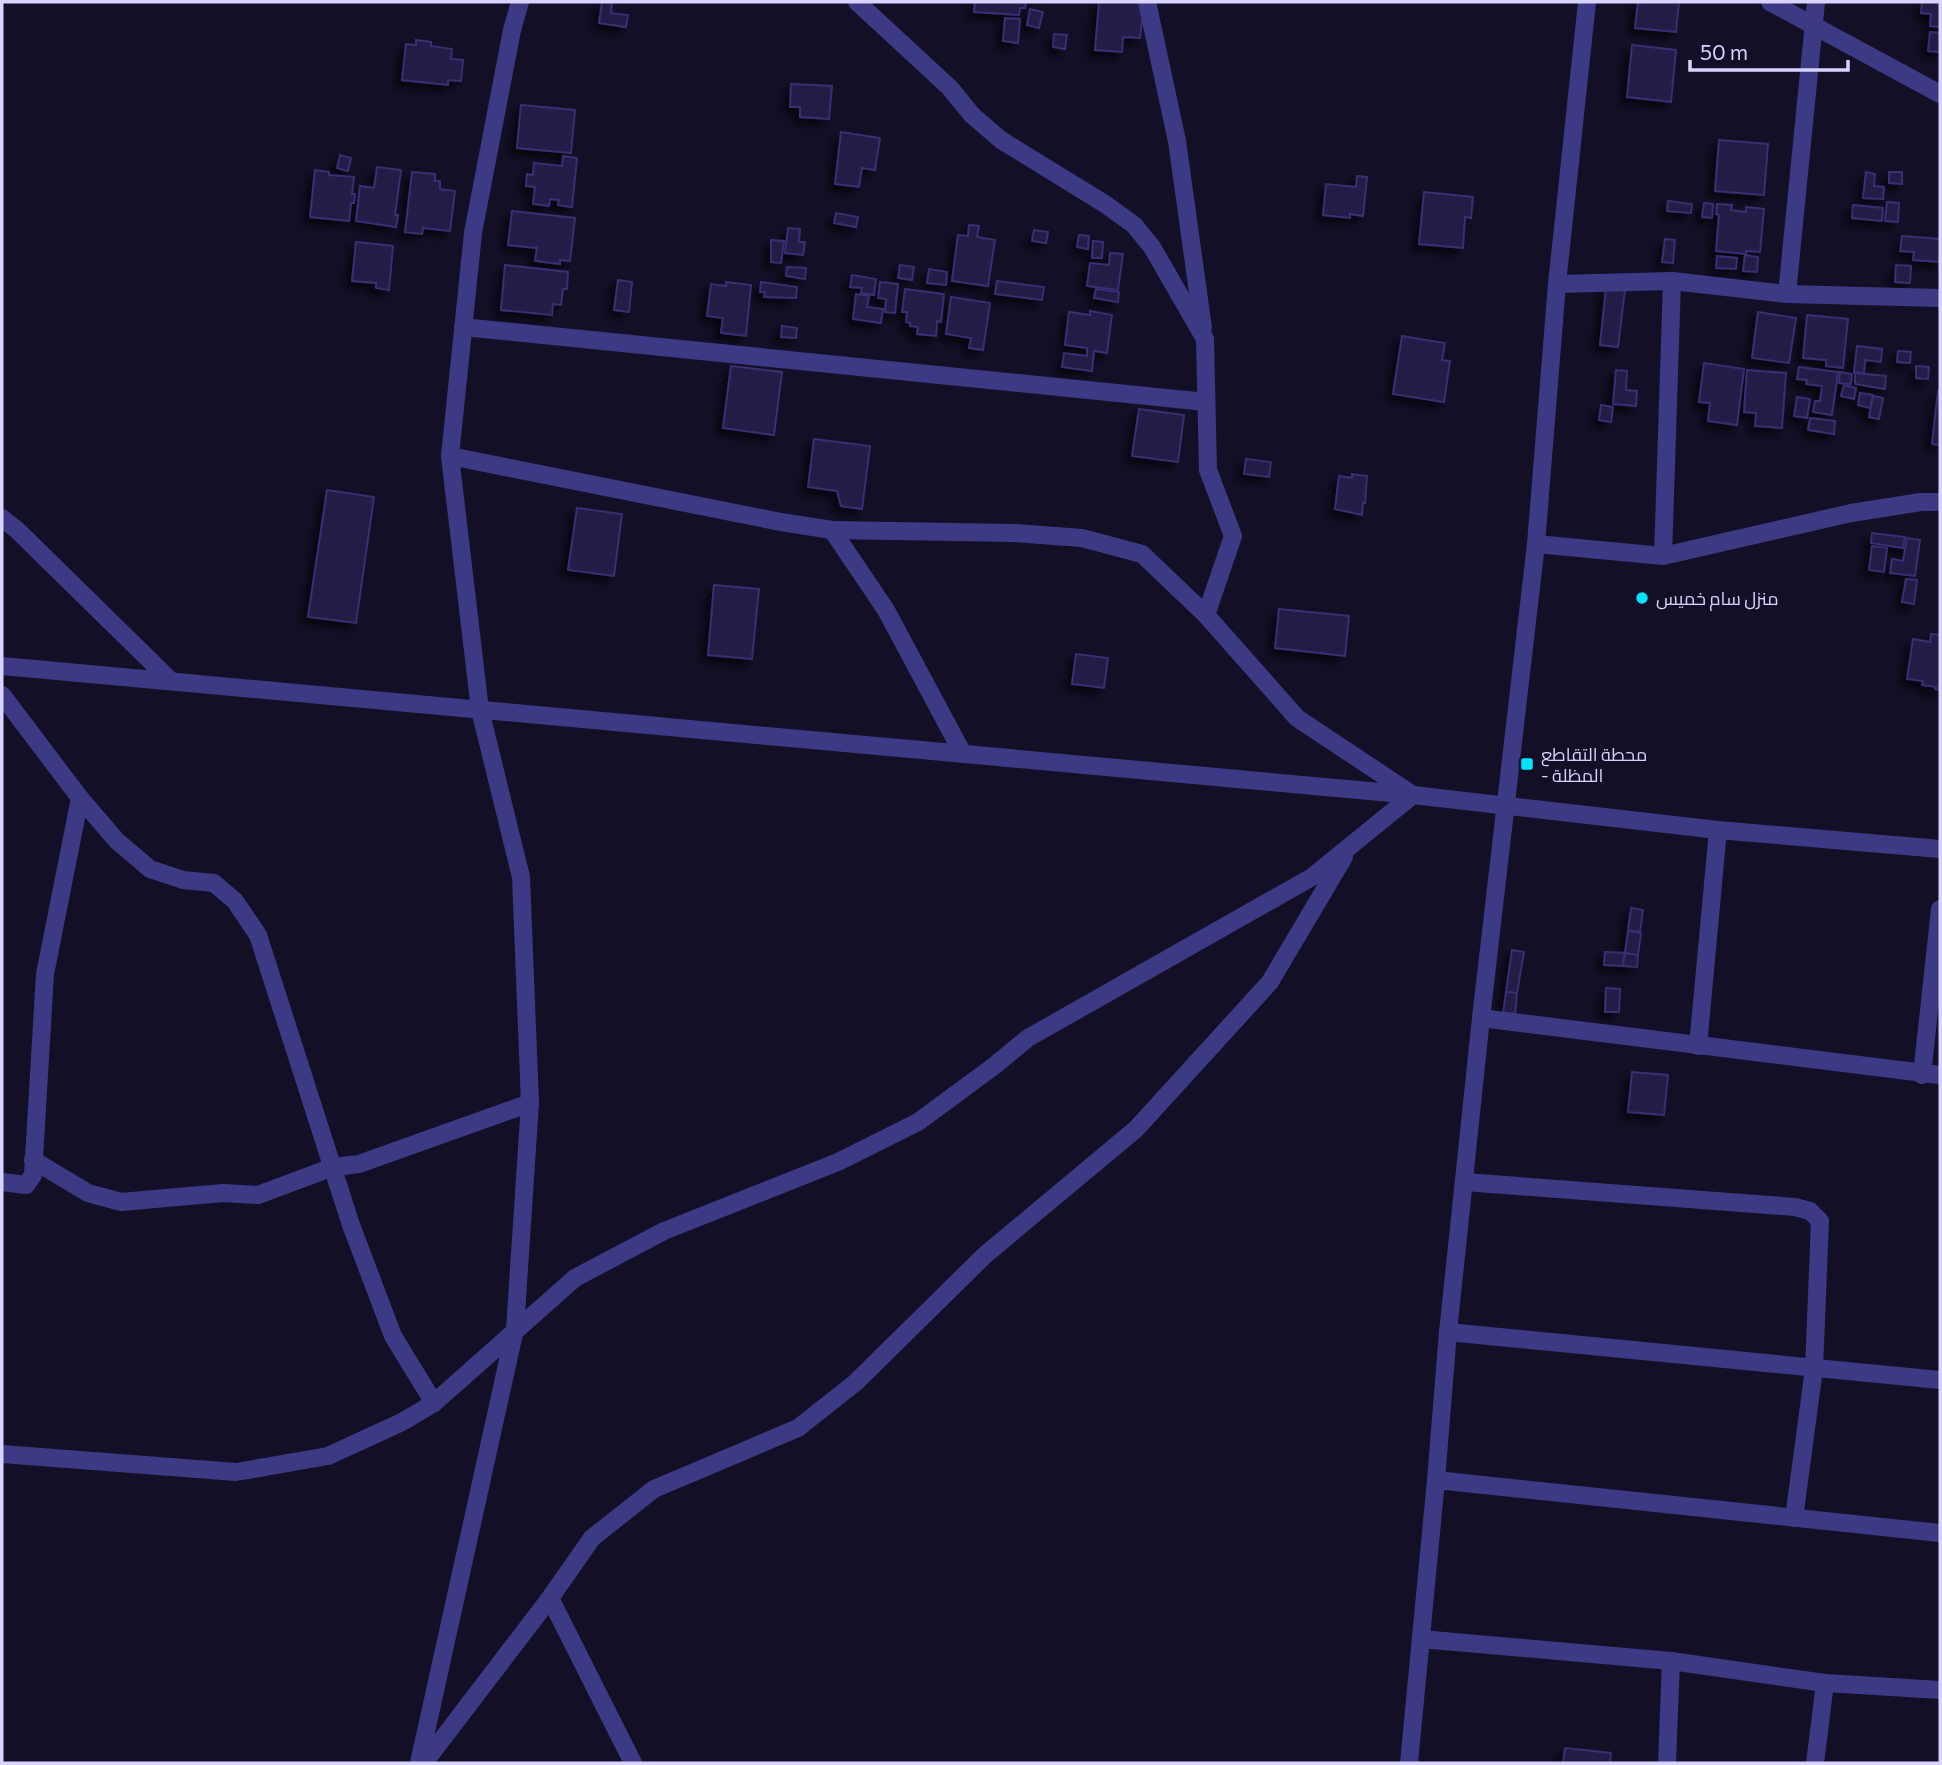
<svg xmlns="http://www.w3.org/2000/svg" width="1942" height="1765" viewBox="0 0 1942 1765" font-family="Commissioner,Cairo,sans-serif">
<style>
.building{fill:#241b47;stroke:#3b2d73;stroke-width:2;filter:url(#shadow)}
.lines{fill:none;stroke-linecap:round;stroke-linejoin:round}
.minor{stroke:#3d3a85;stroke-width:18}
.tertiary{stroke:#3d3a85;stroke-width:18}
.poi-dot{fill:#00e5ff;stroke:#130f26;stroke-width:2.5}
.labels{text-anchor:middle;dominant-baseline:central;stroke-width:5;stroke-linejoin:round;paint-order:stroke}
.poi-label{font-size:18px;fill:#d9d4ff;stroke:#130f26;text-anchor:start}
</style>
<defs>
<filter id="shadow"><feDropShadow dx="-6" dy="6" stdDeviation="3.5" flood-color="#0009"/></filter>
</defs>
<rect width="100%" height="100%" fill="#130f26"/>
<!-- building -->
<g class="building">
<polygon points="602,2 612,2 611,13 628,15 626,27 599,23"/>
<polygon points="975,2 1026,2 1025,8 1020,8 1019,15 974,12"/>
<polygon points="1099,2 1144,2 1140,38 1123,37 1122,52 1095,50"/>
<polygon points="1638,2 1679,2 1676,32 1635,28"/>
<polygon points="1922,2 1940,2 1940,27 1930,26 1931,14 1921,13"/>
<polygon points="1030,9 1043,12 1039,28 1027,25"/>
<polygon points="1005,18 1020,19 1018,43 1003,41"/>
<polygon points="1930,32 1940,33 1940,52 1928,51"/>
<polygon points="1054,34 1067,35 1065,49 1053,47"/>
<polygon points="416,40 431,42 431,46 452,49 451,59 463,60 461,81 448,80 448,85 402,80 406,44 416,45"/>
<polygon points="1632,45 1676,50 1671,102 1627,97"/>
<polygon points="791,84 832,86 829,119 800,117 800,107 790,107"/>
<polygon points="521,105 575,110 571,153 517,148"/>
<polygon points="841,132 880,138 875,170 862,168 859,187 835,184"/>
<polygon points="1719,140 1768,144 1764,195 1715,191"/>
<polygon points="340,155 351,158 348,171 337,168"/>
<polygon points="563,156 577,158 572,207 558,205 559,200 550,199 549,206 533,204 535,187 526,186 527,174 533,175 534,163 562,166"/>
<polygon points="377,167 401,170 395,215 398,215 396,227 356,221 360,186 374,188"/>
<polygon points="315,170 329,172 329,175 354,177 352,194 355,194 354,203 351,203 349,221 310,217"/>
<polygon points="412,172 435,174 435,181 440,181 440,189 455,191 450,231 423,228 422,234 405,232"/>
<polygon points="1866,172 1875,174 1874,186 1884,187 1883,199 1863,198"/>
<polygon points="1889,172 1902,172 1902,184 1889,183"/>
<polygon points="1357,176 1367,177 1363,216 1350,214 1350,218 1323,215 1326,184 1356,187"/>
<polygon points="1424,192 1473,197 1471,218 1465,217 1463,248 1419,244"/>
<polygon points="1668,201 1692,204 1691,213 1667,211"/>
<polygon points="1887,202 1899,203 1898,222 1885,221"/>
<polygon points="1704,203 1713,204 1712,218 1702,217"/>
<polygon points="1717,204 1732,205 1731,210 1746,212 1746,207 1764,209 1760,252 1746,251 1746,254 1716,251 1719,215 1716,214"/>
<polygon points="1853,205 1883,208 1882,221 1852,218"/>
<polygon points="512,211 575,218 570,261 560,260 560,264 535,261 537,248 508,245"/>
<polygon points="836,213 858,217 856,227 834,223"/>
<polygon points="969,225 979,226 977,237 995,240 988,286 952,281 958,235 968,236"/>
<polygon points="788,228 800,229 799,242 805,242 803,255 785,253"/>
<polygon points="1034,230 1048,232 1046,243 1032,241"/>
<polygon points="1079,235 1089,236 1088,249 1077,247"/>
<polygon points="1902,236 1940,239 1940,262 1913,260 1914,252 1900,251"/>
<polygon points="1665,239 1675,240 1673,263 1662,262"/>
<polygon points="771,240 784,241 781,263 771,262"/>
<polygon points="1093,241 1103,242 1102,258 1092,258"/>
<polygon points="356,242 393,246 389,290 376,288 376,283 352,281"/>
<polygon points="1110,253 1123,254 1118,290 1087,286 1090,263 1109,265"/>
<polygon points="1745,255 1758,257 1757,272 1743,271"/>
<polygon points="1717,256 1737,258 1736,269 1716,268"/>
<polygon points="505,265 568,272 567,289 563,289 561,305 553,304 552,315 501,310"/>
<polygon points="900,265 914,267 912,280 898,278"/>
<polygon points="1896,265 1911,266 1910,283 1895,282"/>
<polygon points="787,267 806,268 805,279 786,276"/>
<polygon points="929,269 947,272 946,285 927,283"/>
<polygon points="852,275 876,279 874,295 861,293 862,288 850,287"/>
<polygon points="618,280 632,282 629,312 614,310"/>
<polygon points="997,281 1044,287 1042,300 995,294"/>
<polygon points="726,282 751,285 746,336 721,333 723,318 707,316 711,284 726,286"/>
<polygon points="761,282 797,287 796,298 764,297 765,292 760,292"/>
<polygon points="880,282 898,284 895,313 885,312 886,299 878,298"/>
<polygon points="1606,288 1625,290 1618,347 1600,345"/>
<polygon points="905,289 944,294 941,322 937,321 936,336 917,334 918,327 910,326 910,323 906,322 907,312 902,312"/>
<polygon points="1096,289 1119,292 1118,302 1094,298"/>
<polygon points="856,294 869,296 867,307 883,309 881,323 853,319"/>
<polygon points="951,297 990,303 983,350 969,348 971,338 946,334"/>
<polygon points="1090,311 1112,315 1107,353 1094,351 1092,371 1062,367 1064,353 1087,356 1087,348 1065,345 1069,312 1090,315"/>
<polygon points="1758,312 1796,318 1789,363 1752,358"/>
<polygon points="1807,315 1848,319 1843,368 1826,366 1826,360 1803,358"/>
<polygon points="782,326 797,328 796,338 781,337"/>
<polygon points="1402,336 1445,343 1442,360 1450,361 1444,402 1393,394"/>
<polygon points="1857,346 1882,349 1881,362 1865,360 1864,373 1854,372"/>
<polygon points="1898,351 1911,352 1910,363 1897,362"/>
<polygon points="1704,363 1744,369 1737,425 1708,421 1710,403 1699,402"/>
<polygon points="731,366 782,372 774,435 723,428"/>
<polygon points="1916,366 1929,367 1928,379 1916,378"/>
<polygon points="1799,367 1838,372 1832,415 1813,412 1815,401 1820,401 1822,386 1806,384 1807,380 1797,379"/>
<polygon points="1616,370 1627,371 1626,390 1637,391 1636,406 1613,404"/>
<polygon points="1747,370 1786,373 1782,428 1755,426 1756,413 1744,412"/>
<polygon points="1840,372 1852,374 1851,384 1839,383"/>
<polygon points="1855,373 1886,376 1885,389 1855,384"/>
<polygon points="1844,385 1856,388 1854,399 1841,396"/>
<polygon points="1938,391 1940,392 1940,445 1932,444"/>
<polygon points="1860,393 1873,395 1870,408 1858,405"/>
<polygon points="1873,396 1883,398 1879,419 1869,417"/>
<polygon points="1797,397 1810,399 1807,418 1794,416"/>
<polygon points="1601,405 1613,407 1611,422 1599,420"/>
<polygon points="1139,409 1184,415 1178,462 1132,456"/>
<polygon points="1810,418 1835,421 1834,434 1808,430"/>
<polygon points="814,439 870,446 862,509 841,506 837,491 808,487"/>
<polygon points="1246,459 1271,462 1269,477 1244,474"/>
<polygon points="1352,474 1367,476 1365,503 1363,503 1362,515 1335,509 1339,476 1352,478"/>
<polygon points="327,490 374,497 356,623 308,617"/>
<polygon points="577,508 622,514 614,576 568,570"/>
<polygon points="1872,533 1905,537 1903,548 1871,543"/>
<polygon points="1907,538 1920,540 1915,576 1890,573 1892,559 1903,561"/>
<polygon points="1872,546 1887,548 1884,572 1869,570"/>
<polygon points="1906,579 1917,580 1914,604 1902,602"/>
<polygon points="714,585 759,589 752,659 708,655"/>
<polygon points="1279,609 1349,616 1345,656 1275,648"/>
<polygon points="1931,634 1940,635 1940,690 1935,689 1936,687 1922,685 1923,681 1907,679 1913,639 1930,642"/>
<polygon points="1076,654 1108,658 1104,688 1072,684"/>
<polygon points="1631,908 1643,910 1640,932 1628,930"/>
<polygon points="1628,931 1641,933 1638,955 1625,953"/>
<polygon points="1512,950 1524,952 1517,993 1506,992"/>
<polygon points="1605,952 1625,953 1623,966 1604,965"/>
<polygon points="1625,953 1638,955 1637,967 1623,966"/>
<polygon points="1606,988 1620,989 1619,1012 1605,1012"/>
<polygon points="1506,992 1517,993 1515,1015 1503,1014"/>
<polygon points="1632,1072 1668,1075 1664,1115 1628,1112"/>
<polygon points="1565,1748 1611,1753 1610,1763 1563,1763"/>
</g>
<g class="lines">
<!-- minor -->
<g class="minor">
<polyline points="1147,2 1177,141 1203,328"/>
<polyline points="1770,2 1940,94"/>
<polyline points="1557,284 1672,281 1787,294 1940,298"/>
<polyline points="1787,294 1816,2"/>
<polyline points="463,327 1206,402"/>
<polyline points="450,456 781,522 832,530 886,610 963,754"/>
<polyline points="2,518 17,530 171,681"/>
<polyline points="832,530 1014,533 1082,538 1142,554 1206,615"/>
<polyline points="1536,544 1663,556 1851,513 1921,502 1940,502"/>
<polyline points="1663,556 1672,281"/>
<polyline points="2,695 80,798 117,841 150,869 183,880 214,883 235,901 258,935 351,1225 393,1336 434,1403"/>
<polyline points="1481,1018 1940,1075"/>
<polyline points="1698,1046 1718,830"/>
<polyline points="1922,1075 1940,909"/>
<polyline points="33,1160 88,1193 121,1202 223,1193 258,1195 333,1167 359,1164 530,1103"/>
<polyline points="2,1182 26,1185 33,1175 45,974 80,798"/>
<polyline points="1465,1182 1795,1207 1810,1211 1820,1221 1814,1369 1794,1518"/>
<polyline points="1448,1332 1940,1380"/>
<polyline points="2,1454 236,1472 328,1456 402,1422 434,1403 575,1278 664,1231 838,1162 918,1122 994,1066 1028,1038 1312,877 1413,795 1297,718 1206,615 1233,536 1208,470 1205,339 1152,247 1134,225 1105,204 1001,140 972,115 950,88 857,2"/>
<polyline points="1436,1480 1940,1533"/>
<polyline points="550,1598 633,1763"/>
<polyline points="1421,1639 1671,1661 1825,1683 1940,1690"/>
<polyline points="419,1763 515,1329 530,1103 521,877 480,710 450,456 473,233 512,30 520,2"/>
<polyline points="424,1763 550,1598 592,1538 654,1489 798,1428 855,1383 985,1255 1136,1129 1270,982 1344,857"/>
<polyline points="1667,1763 1671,1661"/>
<polyline points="1815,1763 1825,1683"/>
</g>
<!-- tertiary -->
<g class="tertiary">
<polyline points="2,666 1413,795 1718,830 1940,849"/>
<polyline points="1409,1763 1436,1480 1448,1332 1481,1018 1536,544 1557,284 1587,2"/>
</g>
</g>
<!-- markers -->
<g class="poi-dot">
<circle cx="1642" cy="598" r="7"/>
<rect x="1520" y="757" width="14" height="14" rx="3.5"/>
</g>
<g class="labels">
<!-- poi labels -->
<g class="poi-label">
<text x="1656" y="598">منزل سام خميس</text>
<text x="1541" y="754">محطة التقاطع<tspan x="1541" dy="21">- المظلة</tspan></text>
</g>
</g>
<!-- border -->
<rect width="1942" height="1765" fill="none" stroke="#d9d4ff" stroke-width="7"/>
<!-- scale -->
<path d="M1690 60v10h158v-10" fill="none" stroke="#d9d4ff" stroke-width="3.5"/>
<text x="1700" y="60" font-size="21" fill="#d9d4ff" stroke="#130f26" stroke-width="5" paint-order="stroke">50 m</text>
</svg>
